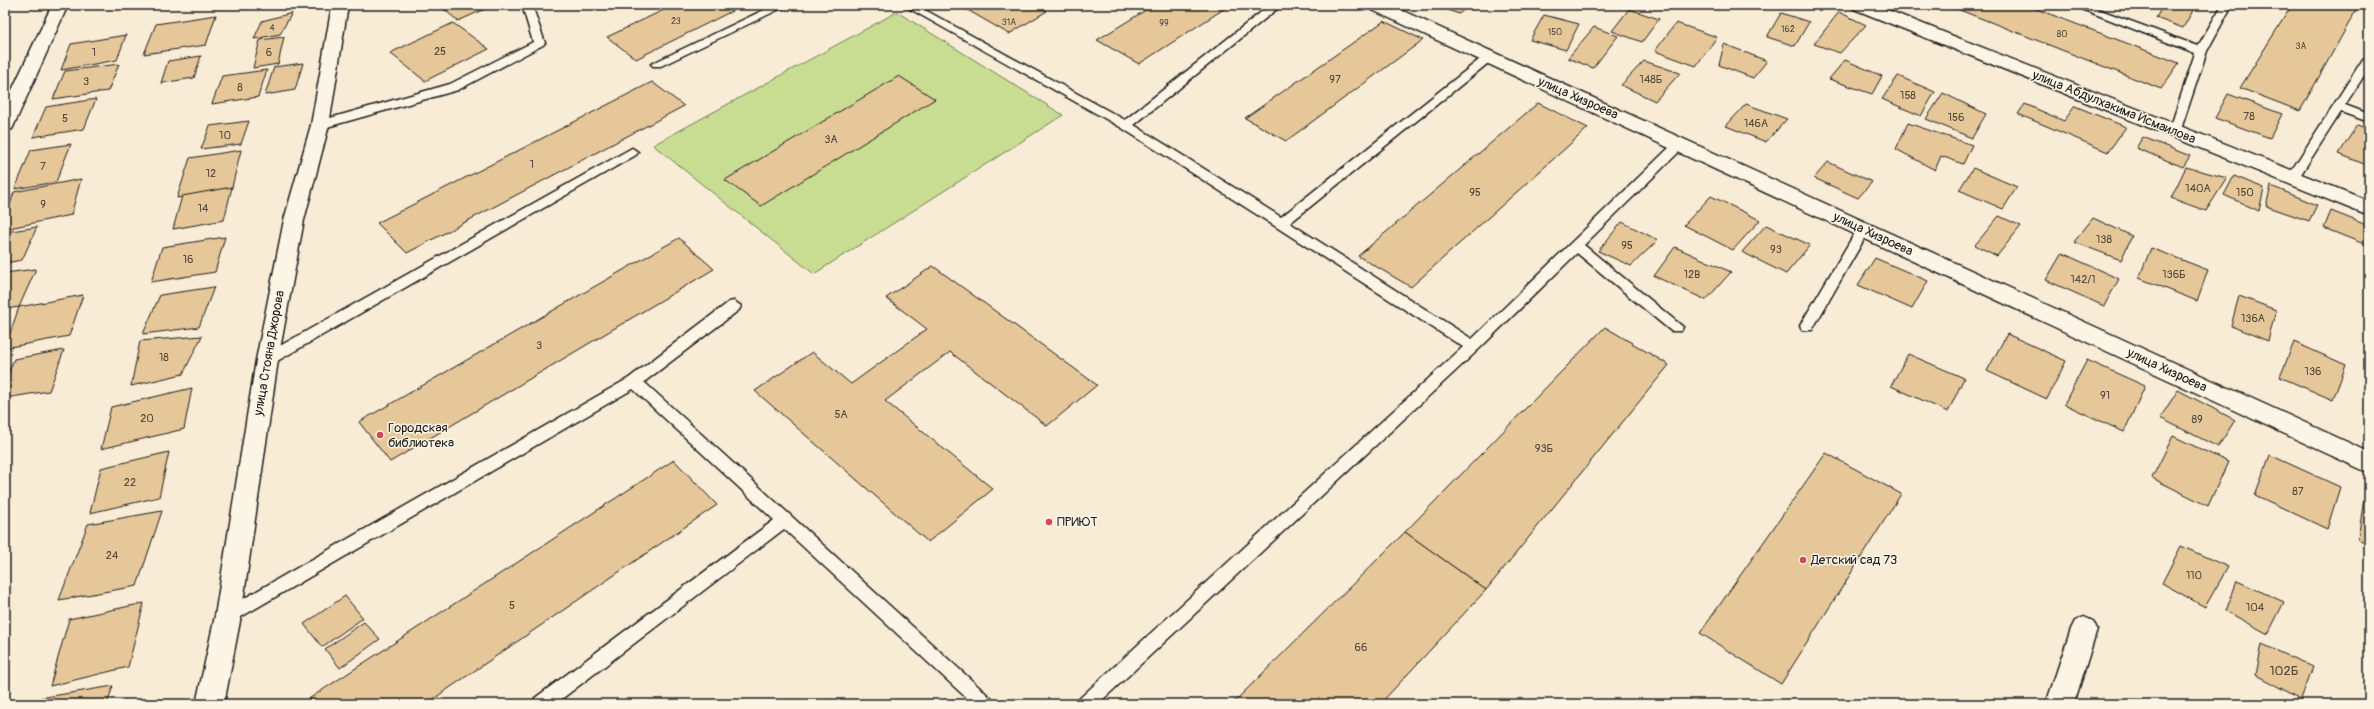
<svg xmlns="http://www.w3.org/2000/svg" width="2374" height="709" viewBox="0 0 2374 709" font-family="Pangolin,sans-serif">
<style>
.green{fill:#c8dd92;stroke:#727c57}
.building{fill:#e6c799;stroke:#1c1c1c}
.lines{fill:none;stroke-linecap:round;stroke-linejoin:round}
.lane-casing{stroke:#1c1c1c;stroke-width:3}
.street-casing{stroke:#1c1c1c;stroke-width:3}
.secondary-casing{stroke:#1c1c1c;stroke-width:3}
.lane{fill:#fcf5e5;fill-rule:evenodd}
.street{fill:#fcf5e5;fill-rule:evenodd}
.secondary{fill:#fcf5e5;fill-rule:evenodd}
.poi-dot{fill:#d1495b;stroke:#fcf5e5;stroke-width:1.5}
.labels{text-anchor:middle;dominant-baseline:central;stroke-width:3;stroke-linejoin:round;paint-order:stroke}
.far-number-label{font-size:9px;fill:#4e473b}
.number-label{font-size:11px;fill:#4e473b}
.street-label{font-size:13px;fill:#1c1c1c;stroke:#fcf5e5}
.poi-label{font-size:13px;fill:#1c1c1c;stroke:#fcf5e5;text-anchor:start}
.near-number-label{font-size:13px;fill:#4e473b}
</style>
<rect width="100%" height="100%" fill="#f8ecd6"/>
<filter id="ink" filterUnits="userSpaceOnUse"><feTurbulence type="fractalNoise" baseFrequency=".025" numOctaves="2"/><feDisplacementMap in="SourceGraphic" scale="8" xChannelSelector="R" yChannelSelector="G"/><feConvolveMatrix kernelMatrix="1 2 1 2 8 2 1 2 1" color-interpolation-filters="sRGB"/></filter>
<g filter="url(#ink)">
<!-- green -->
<polygon class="green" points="897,12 1063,115 814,274 653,145"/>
<!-- building -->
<g class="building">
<polygon points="439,5 494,5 458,21"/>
<polygon points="674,5 744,5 636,59 607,37"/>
<polygon points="959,5 1037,5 1047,11 1009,34"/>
<polygon points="1154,5 1230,5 1139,64 1097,40"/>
<polygon points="1433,5 1469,5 1459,14"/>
<polygon points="1947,5 2026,5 2179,63 2161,89"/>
<polygon points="2163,5 2196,5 2183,28 2156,18"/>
<polygon points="2292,5 2359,5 2300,111 2240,88"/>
<polygon points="1629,9 1659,19 1642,42 1612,31"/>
<polygon points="1839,12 1866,25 1840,53 1814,44"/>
<polygon points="292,13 280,34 254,39 262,21"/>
<polygon points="1781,13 1809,22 1795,46 1767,37"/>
<polygon points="216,15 206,45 144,54 156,24"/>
<polygon points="1544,15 1579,24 1566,50 1530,40"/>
<polygon points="1384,21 1423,40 1286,141 1245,118"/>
<polygon points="453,23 489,49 425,81 390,53"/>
<polygon points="1676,23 1717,37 1696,66 1655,51"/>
<polygon points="1594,27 1618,36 1593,68 1568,58"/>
<polygon points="126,35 117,60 61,70 71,44"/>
<polygon points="284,37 278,64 253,68 260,40"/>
<polygon points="1724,44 1767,61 1753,78 1719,65"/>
<polygon points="201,56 194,78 161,83 168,61"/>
<polygon points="1845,60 1882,76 1872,94 1829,79"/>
<polygon points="1644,61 1680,73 1655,101 1621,85"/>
<polygon points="303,63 295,90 265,95 274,67"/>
<polygon points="119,64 108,91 53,99 65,71"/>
<polygon points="267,70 258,97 212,104 222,76"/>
<polygon points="899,76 935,99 761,206 725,180"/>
<polygon points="1898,76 1935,92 1921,116 1882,99"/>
<polygon points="652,82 684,106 407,253 377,223"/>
<polygon points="1943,93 1986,114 1972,138 1926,119"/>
<polygon points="2228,94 2282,114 2270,138 2215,118"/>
<polygon points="96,99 84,129 33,137 46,107"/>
<polygon points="1538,103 1588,128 1411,287 1358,256"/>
<polygon points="1746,104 1787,119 1766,142 1726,126"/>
<polygon points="2025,104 2064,121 2075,106 2126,127 2108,152 2018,114"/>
<polygon points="249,121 241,144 201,149 210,126"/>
<polygon points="1908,123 1972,145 1963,164 1941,156 1935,170 1896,149"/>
<polygon points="2357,125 2369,129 2369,166 2339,154"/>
<polygon points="2143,137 2190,156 2183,167 2136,148"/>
<polygon points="71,144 56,182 15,189 31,150"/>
<polygon points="241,150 232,187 177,198 190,158"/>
<polygon points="1828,162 1872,182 1858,198 1814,178"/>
<polygon points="2186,167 2227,178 2206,211 2171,198"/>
<polygon points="1973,168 2017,187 2003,209 1959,190"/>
<polygon points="2234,176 2264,188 2259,211 2224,195"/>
<polygon points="81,179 71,215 5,229 5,221 14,192"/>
<polygon points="2271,186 2317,205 2309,221 2266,206"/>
<polygon points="232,187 224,220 173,229 182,196"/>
<polygon points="1711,196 1760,220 1733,250 1684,225"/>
<polygon points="2331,211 2369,226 2369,246 2324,228"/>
<polygon points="1999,216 2021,226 1997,256 1975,245"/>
<polygon points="2093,218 2132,236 2121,260 2074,242"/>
<polygon points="1622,222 1658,240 1631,266 1598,251"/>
<polygon points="1766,225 1810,245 1786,274 1742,252"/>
<polygon points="37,227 22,260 5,263 5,232"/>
<polygon points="225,237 215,272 151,282 162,247"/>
<polygon points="679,238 714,269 390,462 359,422"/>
<polygon points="1675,247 1731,272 1706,300 1654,276"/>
<polygon points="2151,248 2208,270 2197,301 2139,278"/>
<polygon points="2062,253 2119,279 2104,306 2046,280"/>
<polygon points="1875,258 1928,281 1912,309 1858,285"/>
<polygon points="933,266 1097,385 1047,426 950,352 885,401 993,489 928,542 755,391 812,352 851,384 927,329 886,298"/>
<polygon points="36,269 19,307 5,309 5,273"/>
<polygon points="214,287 199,327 143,334 160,295"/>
<polygon points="83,295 69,336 5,348 19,307"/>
<polygon points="2239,296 2276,310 2268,341 2231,326"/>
<polygon points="1605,327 1669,365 1486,590 1405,532"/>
<polygon points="2007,334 2066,361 2047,399 1987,371"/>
<polygon points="202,336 183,374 131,386 140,341"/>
<polygon points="2294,342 2346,365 2333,400 2280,377"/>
<polygon points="64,350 49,391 5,398 5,382 14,359"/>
<polygon points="1908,354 1964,378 1948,412 1891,386"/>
<polygon points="2087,360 2145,386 2124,432 2064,404"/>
<polygon points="192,388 184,429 101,449 111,407"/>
<polygon points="2178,390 2235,420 2218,447 2160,418"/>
<polygon points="2173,436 2228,462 2208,506 2152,478"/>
<polygon points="169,452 159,497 90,513 101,468"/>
<polygon points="1826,453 1901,494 1781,684 1700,633"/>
<polygon points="2270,455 2340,487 2327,529 2255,495"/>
<polygon points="674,460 717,505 426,704 301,704"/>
<polygon points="2364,498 2369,500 2369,544 2358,539"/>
<polygon points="162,511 137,586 59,600 88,524"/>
<polygon points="1405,532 1486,590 1380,704 1232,704"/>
<polygon points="2181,546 2228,567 2205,607 2162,583"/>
<polygon points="2237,581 2284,602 2268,634 2226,611"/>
<polygon points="345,596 363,618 322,647 304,624"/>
<polygon points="144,603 128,667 50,686 69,619"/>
<polygon points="364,622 380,639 340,668 325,649"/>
<polygon points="2262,644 2313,667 2301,699 2256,675"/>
<polygon points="113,686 107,704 38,704 40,698"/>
</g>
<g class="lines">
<!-- lane casing -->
<g class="lane-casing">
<g id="lane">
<polygon points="522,5 532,5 545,43 543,45 458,90 320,129 314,125 316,122 450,84 533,42"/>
<polygon points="774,5 788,5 661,66 653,66 651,64"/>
<polygon points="903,5 916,5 1125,120 1270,5 1282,5 1134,125 1281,217 1484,56 1492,56 1492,60 1290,223 1472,339 1676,141 1680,140 1686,144 1684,147 1584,245 1683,327 1681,331 1671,331 1577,253 1478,350 1098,704 1077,704 1080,698 1463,347 1122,128"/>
<polygon points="2072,5 2087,5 2198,46 2222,5 2232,5 2207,51 2179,135 2175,136 2169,132 2195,53"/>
<polygon points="2369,56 2369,68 2345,105 2369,114 2369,122 2341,112 2296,182 2288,182 2286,179 2288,176 2363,59"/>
<polygon points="632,148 638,152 636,155 272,364 262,364 260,360 262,356"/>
<polygon points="1864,225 1870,229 1812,330 1802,330 1800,326 1802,322 1859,226"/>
<polygon points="734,301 741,306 739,310 644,382 991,698 994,704 973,704 784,529 555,704 532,704 535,698 774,520 633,389 234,621 228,623 222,621 220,616 222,611 629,378 729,302"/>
</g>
</g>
<!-- street casing -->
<g class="street-casing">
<g id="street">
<polygon points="52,5 68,5 14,125 12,129 5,131 5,105"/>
<polygon points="332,5 348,5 329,125 304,220 278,360 241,616 224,704 196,704 215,616 256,360 284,220 311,125"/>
<polygon points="1368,5 1390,5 2369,452 2369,473 1370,9"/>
<polygon points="2084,617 2093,621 2097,629 2074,704 2046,704 2071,629 2075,621"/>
</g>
</g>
<!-- secondary casing -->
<g class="secondary-casing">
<polygon id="secondary" points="1852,5 1875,5 2369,201 2369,216 1854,9"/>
</g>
<!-- lane -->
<use href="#lane" class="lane"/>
<!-- street -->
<use href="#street" class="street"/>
<!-- secondary -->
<use href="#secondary" class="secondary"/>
</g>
</g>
<!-- markers -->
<g class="poi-dot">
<circle cx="380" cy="435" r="4"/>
<circle cx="1049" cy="522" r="4"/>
<circle cx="1803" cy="560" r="4"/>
</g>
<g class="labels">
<!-- far-number labels -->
<g class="far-number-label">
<text x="676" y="21">23</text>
<text x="1009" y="22">31А</text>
<text x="1164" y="23">99</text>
<text x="272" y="28">4</text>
<text x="1788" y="29">162</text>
<text x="1555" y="32">150</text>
<text x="2062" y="34">80</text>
<text x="2301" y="46">3А</text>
</g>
<!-- number labels -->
<g class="number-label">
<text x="440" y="51">25</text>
<text x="94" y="52">1</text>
<text x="269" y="52">6</text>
<text x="1335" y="79">97</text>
<text x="1651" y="79">148Б</text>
<text x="86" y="81">3</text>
<text x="240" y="87">8</text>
<text x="1908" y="95">158</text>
<text x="2249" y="116">78</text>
<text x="1956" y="117">156</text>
<text x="65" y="118">5</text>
<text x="1756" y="123">146А</text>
<text x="225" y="135">10</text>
<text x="831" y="139">3А</text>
<text x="532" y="164">1</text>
<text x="43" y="166">7</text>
<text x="211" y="173">12</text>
<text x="2198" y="188">140А</text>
<text x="1475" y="192">95</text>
<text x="2245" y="192">150</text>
<text x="43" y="204">9</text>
<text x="203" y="208">14</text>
<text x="2104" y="239">138</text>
<text x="1627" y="245">95</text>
<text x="1776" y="249">93</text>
<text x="188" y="259">16</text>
<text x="1692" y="274">12В</text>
<text x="2174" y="274">136Б</text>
<text x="2083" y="279">142/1</text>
<text x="2253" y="318">136А</text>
<text x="539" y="345">3</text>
<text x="164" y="357">18</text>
<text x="2313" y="371">136</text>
<text x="2105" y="395">91</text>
<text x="841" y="414">5А</text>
<text x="147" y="418">20</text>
<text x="2197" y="419">89</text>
<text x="1544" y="448">93Б</text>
<text x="130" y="482">22</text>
<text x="2298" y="491">87</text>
<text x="112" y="555">24</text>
<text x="2194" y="575">110</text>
<text x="512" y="605">5</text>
<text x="2255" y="607">104</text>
<text x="1361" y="647">66</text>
</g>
<!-- street labels -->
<g class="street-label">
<text transform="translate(1578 98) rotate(24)">улица Хизроева</text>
<text transform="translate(2114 107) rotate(22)">улица Абдулхакима Исмаилова</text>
<text transform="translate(1873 234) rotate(25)">улица Хизроева</text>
<text transform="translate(269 353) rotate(-80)">улица Стояна Джорова</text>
<text transform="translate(2167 370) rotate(25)">улица Хизроева</text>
</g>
<!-- poi labels -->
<g class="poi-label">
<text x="388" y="428">Городская<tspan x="388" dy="15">библиотека</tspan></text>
<text x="1057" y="522">ПРИЮТ</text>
<text x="1811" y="560">Детский сад 73</text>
</g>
<!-- near-number labels -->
<g class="near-number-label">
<text x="2284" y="671">102Б</text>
</g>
</g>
<!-- margin -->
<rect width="2374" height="709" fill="none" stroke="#fcf5e5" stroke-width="20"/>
<rect x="10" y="10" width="2354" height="689" fill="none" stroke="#1c1c1c" stroke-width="1.5" filter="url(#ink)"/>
</svg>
